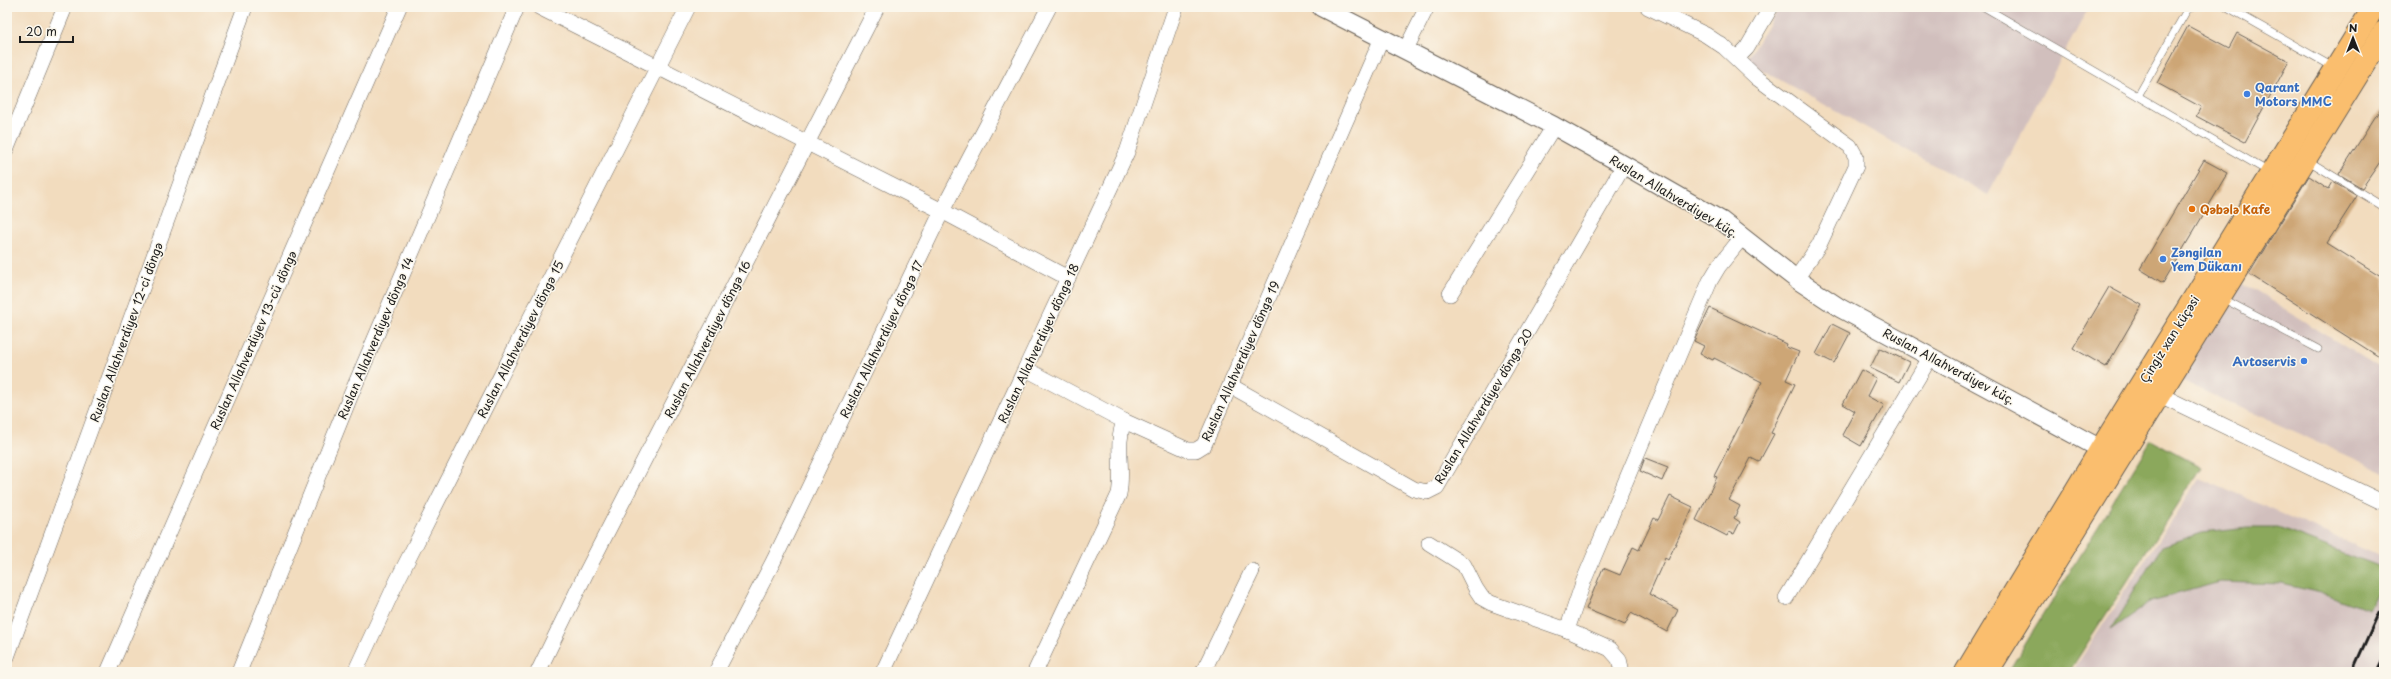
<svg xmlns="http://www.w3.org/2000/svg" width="2391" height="679" viewBox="0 0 2391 679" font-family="'Playpen Sans',sans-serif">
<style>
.industrial{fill:#d1bfbd}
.forest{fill:#8ba85b;stroke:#54623c}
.building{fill:#cda676}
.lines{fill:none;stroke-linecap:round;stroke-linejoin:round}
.service-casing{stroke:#675f55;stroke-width:8}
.minor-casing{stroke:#675f55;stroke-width:16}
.tertiary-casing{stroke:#675f55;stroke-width:20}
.primary-casing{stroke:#675f55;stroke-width:24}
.service{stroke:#fff;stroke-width:7}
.minor{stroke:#fff;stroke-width:15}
.tertiary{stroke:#fff;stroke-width:18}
.primary{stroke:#fabe6e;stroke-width:22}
.rail{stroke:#1c1c1c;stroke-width:3}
.shop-dot{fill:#3f7fe0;stroke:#fbf7ec;stroke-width:1.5}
.food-dot{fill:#e8710a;stroke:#fbf7ec;stroke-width:1.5}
.labels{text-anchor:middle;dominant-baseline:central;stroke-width:3;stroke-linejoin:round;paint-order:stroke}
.shop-label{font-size:12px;font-weight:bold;fill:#366cbe;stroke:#fbf7ec;text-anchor:start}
.street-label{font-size:12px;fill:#1c1c1c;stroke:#fbf7ec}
.food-label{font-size:12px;font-weight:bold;fill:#c56008;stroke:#fbf7ec;text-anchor:start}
</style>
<rect width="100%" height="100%" fill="#fbf7ec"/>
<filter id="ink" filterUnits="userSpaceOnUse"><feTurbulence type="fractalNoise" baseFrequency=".025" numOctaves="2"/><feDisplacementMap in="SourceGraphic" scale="8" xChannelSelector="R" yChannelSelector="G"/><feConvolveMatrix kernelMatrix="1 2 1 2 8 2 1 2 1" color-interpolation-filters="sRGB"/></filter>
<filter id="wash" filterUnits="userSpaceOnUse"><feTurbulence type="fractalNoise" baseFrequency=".012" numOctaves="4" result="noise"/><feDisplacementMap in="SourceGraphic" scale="16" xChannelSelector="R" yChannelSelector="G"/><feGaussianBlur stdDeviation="0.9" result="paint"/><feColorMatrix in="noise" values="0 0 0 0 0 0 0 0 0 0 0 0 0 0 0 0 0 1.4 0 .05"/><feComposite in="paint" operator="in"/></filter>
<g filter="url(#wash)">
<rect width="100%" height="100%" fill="#f2dcbe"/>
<!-- industrial -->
<g class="industrial">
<polygon points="1779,7 2089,7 1988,195 1746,61"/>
<polygon points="2239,281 2384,371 2384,472 2179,380"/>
<polygon points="2199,478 2384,558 2384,672 2072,672"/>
</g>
<!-- forest -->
<g class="forest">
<polygon points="2151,440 2201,467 2069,672 2008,672"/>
<polygon points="2247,528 2278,528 2384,568 2384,587 2381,586 2369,610 2325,594 2282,584 2220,582 2151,601 2110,630 2162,546 2202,533"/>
</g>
<g id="blocks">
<!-- building -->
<g class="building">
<polygon points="2188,26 2229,48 2237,33 2289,61 2245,142 2196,116 2201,107 2157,83"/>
<polygon points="2384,103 2384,156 2362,188 2339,174"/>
<polygon points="2204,160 2228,173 2163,283 2140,269"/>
<polygon points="2309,176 2329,189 2333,182 2357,196 2327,243 2384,279 2384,360 2249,274"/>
<polygon points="2109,287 2142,305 2106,367 2073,348"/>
<polygon points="1710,308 1787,344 1786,347 1799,352 1786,380 1795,384 1771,433 1774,434 1759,462 1751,458 1729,500 1740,506 1734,518 1740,522 1734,534 1729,532 1727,536 1696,520 1717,477 1714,476 1762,382 1714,358 1713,360 1700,354 1704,346 1694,341"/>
<polygon points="1832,324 1850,333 1834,363 1816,354"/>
<polygon points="1880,348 1909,362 1899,382 1870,368"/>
<polygon points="1861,370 1876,378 1867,396 1884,405 1861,446 1842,435 1855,411 1843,404"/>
<polygon points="1645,458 1668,467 1662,481 1640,471"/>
<polygon points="1670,496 1693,507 1668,560 1665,558 1649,594 1678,610 1667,632 1631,613 1625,625 1586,609 1603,568 1620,575 1633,547 1639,550 1654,518 1658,520"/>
</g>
</g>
</g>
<g filter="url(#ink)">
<use href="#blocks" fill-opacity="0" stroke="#675f55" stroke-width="1"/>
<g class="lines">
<!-- service casing -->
<g class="service-casing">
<g id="service">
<polyline points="1984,7 2269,172"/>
<polyline points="2227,7 2333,67"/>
<polyline points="2138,96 2187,10 2193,7"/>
<polyline points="2307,160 2384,207"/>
<polyline points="2222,298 2318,349"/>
</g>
</g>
<!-- minor casing -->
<g class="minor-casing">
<g id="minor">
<polyline points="539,7 942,211 1068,278"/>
<polyline points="1648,7 1706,35 1724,47 1757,78 1850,146 1856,157 1856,166 1819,245 1796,279"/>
<polyline points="1406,49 1427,7"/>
<polyline points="1737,58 1747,48 1771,7"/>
<polyline points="7,148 65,7"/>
<polyline points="1450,294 1554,126"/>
<polyline points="1026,369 1124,421"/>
<polyline points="1231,386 1414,489 1427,492 1437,487 1624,165"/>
<polyline points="2158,394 2384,503"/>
<polyline points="1429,543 1464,565 1476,589 1482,598 1491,603 1567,630"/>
<polyline points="1786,598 1931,356"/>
<polyline points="7,657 245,7"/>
<polyline points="108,672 399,7"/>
<polyline points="239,672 350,397 517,7"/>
<polyline points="355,672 397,581 688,7"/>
<polyline points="538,672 586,573 877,7"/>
<polyline points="716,672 774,560 942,211 1049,7"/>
<polyline points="883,672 1127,152 1176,7"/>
<path d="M1035 672 1119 494C1124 469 1115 445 1124 421L1188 450H1196L1204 445 1382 38"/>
<polyline points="1203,672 1252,571"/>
<polyline points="1622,672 1619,659 1610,649 1567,630 1584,580 1710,281 1719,266 1743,236"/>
</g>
</g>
<!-- tertiary casing -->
<g class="tertiary-casing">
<polyline id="tertiary" points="1321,7 1554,126 1624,165 1722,221 1796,279 1840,308 2101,449"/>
</g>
<!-- primary casing -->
<g class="primary-casing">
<g id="primary">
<polyline points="1966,672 2101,449 2374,7"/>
<polyline points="1987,672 2384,32"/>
</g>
</g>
<!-- service -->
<use href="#service" class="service"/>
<!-- minor -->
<use href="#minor" class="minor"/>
<!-- tertiary -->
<use href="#tertiary" class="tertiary"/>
<!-- primary -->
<use href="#primary" class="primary"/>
<!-- rail -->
<g class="rail">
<polyline points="2352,672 2379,612"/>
<polyline points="2377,672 2384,658"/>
</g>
</g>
</g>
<!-- markers -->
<g class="shop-dot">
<circle cx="2247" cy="94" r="4"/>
<circle cx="2163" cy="259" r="4"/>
<circle cx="2304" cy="361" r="4"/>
</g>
<circle class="food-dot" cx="2192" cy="209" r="4"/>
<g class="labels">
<!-- shop labels -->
<g class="shop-label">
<text x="2255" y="87">Qarant<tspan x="2255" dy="14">Motors MMC</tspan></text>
<text x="2171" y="252">Zəngilan<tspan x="2171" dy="14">Yem Dükanı</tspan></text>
<text x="2296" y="361" text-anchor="end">Avtoservis</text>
</g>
<!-- street labels -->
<g class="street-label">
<text transform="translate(1674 196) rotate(31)">Ruslan Allahverdiyev küç.</text>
<text transform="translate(126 332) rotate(-70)">Ruslan Allahverdiyev 12-ci döngə</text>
<text transform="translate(375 338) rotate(-67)">Ruslan Allahverdiyev döngə 14</text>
<text transform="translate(520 339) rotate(-63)">Ruslan Allahverdiyev döngə 15</text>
<text transform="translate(707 339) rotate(-63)">Ruslan Allahverdiyev döngə 16</text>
<text transform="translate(881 339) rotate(-64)">Ruslan Allahverdiyev döngə 17</text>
<text transform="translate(2169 339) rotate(-58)">Çingiz xan küçəsi</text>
<text transform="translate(253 340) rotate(-66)">Ruslan Allahverdiyev 13-cü döngə</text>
<text transform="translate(1038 343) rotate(-65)">Ruslan Allahverdiyev döngə 18</text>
<text transform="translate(1240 361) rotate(-66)">Ruslan Allahverdiyev döngə 19</text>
<text transform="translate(1949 366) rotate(28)">Ruslan Allahverdiyev küç.</text>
<text transform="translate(1483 406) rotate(-59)">Ruslan Allahverdiyev döngə 20</text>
</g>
<!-- food labels -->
<g class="food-label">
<text x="2200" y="209">Qəbələ Kafe</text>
</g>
</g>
<!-- margin -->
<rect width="2391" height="679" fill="none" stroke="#fbf7ec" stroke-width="24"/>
<!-- north arrow -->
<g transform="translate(2353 38)" stroke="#fbf7ec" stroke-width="3" paint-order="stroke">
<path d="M0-3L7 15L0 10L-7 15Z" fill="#1c1c1c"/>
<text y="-6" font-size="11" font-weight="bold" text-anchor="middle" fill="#1c1c1c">N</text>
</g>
<!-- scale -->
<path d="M20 36v6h53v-6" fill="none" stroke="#1c1c1c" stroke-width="2"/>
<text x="26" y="36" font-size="12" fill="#1c1c1c" stroke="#fbf7ec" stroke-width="3" paint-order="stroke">20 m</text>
</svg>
